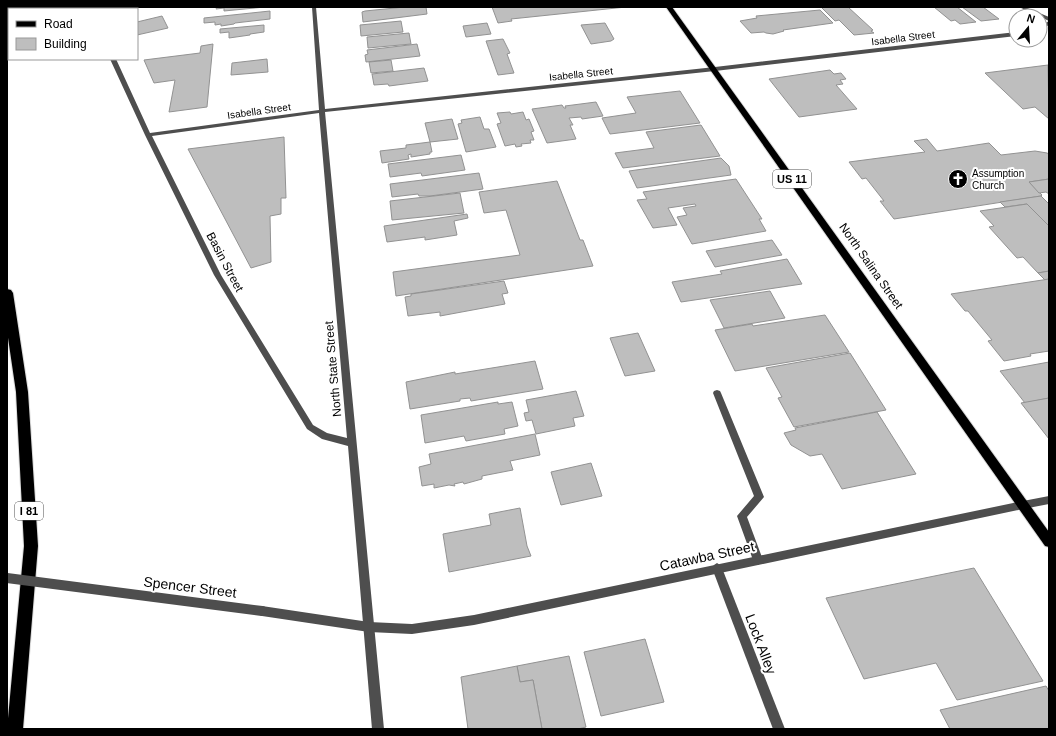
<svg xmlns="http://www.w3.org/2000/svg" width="1056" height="736" viewBox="0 0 1056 736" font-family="Arial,sans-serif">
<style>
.building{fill:#bebebe;stroke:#929292}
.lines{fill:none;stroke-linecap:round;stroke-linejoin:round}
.primary-casing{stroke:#dbdbdb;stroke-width:2}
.motorway-casing{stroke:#dbdbdb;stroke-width:2}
.service{fill:#4e4e4e;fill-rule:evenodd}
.minor{fill:#4e4e4e;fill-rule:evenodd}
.tertiary{fill:#4e4e4e;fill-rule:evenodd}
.primary{fill:#000;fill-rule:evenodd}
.motorway{fill:#000;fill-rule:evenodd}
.tertiary-bridge{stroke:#4e4e4e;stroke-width:10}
.labels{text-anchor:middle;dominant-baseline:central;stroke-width:4;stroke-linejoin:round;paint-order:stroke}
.far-street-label{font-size:10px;fill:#000;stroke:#fff}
.far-poi-label{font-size:10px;fill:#000;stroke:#fff;text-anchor:start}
.shield{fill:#fff;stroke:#4c4c4c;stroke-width:1}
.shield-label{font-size:11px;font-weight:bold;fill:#000}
.street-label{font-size:12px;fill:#000;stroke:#fff}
.near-street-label{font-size:14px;fill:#000;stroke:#fff}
</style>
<rect width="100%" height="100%" fill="#fff"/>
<!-- building -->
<g class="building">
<polygon points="217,7 265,7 224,11 224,8 216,9"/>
<polygon points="405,7 426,7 427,14 363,22 362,12 365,11"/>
<polygon points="492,7 626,7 511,19 512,21 498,23"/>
<polygon points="821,7 848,7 873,30 871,31 874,33 854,35 839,20 835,21"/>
<polygon points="934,7 957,7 976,22 960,24 955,20 951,21"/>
<polygon points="962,7 983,7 999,19 981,21"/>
<polygon points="820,10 833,23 783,30 784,31 773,34 766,33 764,32 751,33 740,21 757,18 756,16"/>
<polygon points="270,11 270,19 235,23 234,24 221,26 221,24 215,25 215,22 204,23 204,18"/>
<polygon points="162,16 168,28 137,35 137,22"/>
<polygon points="401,21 403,32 361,36 360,25"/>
<polygon points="487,23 491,34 466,37 463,26"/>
<polygon points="605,23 614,39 611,41 591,44 581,25"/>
<polygon points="264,25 264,32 250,34 250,35 229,38 229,32 220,33 220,29"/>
<polygon points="409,33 411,44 368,48 367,37"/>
<polygon points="503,39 510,53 507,54 514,73 498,75 486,41"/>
<polygon points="213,44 207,107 169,112 175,80 154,83 144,60 200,53 201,46"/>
<polygon points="417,44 420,56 366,62 365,55 368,54 367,50"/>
<polygon points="267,59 268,72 231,75 232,63"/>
<polygon points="391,60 393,71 371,73 369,62"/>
<polygon points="1048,65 1049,119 1035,107 1023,109 985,73"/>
<polygon points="424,68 428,81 389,86 388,84 374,85 372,74"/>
<polygon points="830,70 834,74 841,73 846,79 840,80 843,84 836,85 857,109 799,117 769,79"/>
<polygon points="680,91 700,123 610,134 602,118 636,113 627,97"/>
<polygon points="596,102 603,116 582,119 581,117 569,118 573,125 570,125 576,139 547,143 532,109 562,105 564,108 566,108 565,106"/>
<polygon points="510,112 511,114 523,112 526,120 529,119 534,131 531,132 534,140 530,140 531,143 521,144 522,146 516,147 515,144 505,146 497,124 501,123 497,113"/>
<polygon points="480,117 484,129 489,129 496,147 466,152 458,124 462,123 461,120"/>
<polygon points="452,119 458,139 430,142 425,123"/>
<polygon points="701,125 720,156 623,168 615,153 654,148 646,132"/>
<polygon points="284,137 286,198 281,198 281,214 270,216 271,262 251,268 188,149"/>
<polygon points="927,139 937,151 989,143 1001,155 1035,151 1047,153 1049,154 1049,179 1029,182 1042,195 1041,196 894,219 880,201 884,201 866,178 862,179 849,162 925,152 914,141"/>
<polygon points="430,142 432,152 430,152 430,154 411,157 411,154 408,155 409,159 382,163 380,151 406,148 406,145"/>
<polygon points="461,155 465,170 422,176 421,173 390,177 388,164"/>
<polygon points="721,158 729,166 731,175 637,188 629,171"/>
<polygon points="479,173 483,189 430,196 419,196 418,194 392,197 390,184"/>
<polygon points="736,179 762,219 759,219 766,231 692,244 677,217 687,215 683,208 696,206 695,204 668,208 677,225 653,228 637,200 647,199 643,192"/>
<polygon points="1049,179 1049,194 1046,192 1039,193 1029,182"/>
<polygon points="557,181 580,240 583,240 593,266 396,296 393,272 520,255 506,210 484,213 479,192"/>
<polygon points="460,193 464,213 392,220 390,201"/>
<polygon points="1041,196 1049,204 1049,226 1027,204 1005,207 1000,202"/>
<polygon points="1027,204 1049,226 1049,271 1038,273 1023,257 1017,258 989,227 994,226 980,211"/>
<polygon points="467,214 468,218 454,221 457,235 425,240 425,237 387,242 384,226"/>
<polygon points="772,240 782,255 715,267 706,251"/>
<polygon points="787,259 802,284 681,302 672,282 722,274 720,271"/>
<polygon points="1049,271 1049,279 1045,280 1038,273"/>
<polygon points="1049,279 1049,351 1030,354 1031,356 1004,361 988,341 992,340 968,311 965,311 951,294"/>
<polygon points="504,281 508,293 502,294 505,304 440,316 440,312 408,316 405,297 411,296 411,294"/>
<polygon points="770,291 785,318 724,328 710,300"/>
<polygon points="825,315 849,352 735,371 715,330 752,324 753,326"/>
<polygon points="638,333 655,371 625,376 610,338"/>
<polygon points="850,353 886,410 794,427 778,398 782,397 766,368"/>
<polygon points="535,361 543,389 471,401 470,398 460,399 460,401 410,409 406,382 455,372 455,374"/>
<polygon points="1049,362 1049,398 1025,403 1000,371"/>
<polygon points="576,391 584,416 573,418 575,426 536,434 532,420 526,421 524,413 529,412 526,400"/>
<polygon points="1049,398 1049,439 1021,403"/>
<polygon points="498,402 498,404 512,402 518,426 504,429 505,434 466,441 464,436 425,443 421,415"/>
<polygon points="877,412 916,474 842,489 822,454 810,456 791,445 784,433 796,430 795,428"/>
<polygon points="535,434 540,455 510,461 513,470 482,476 482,479 464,484 463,482 454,484 455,486 449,485 434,488 434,484 422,486 419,467 431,464 429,454"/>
<polygon points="591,463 602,496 561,505 551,472"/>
<polygon points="520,508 527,546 531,556 449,572 443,534 491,525 489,514"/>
<polygon points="974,568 1043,681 957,700 936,663 864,679 826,598"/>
<polygon points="645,639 664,702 601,716 584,652"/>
<polygon points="569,656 586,727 578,729 542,729 533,680 520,682 517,666"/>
<polygon points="517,666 520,682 533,680 542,729 468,729 461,677"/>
<polygon points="1046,686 1049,691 1049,729 950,729 940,710"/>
</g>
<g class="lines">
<!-- primary casing -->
<g class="primary-casing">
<polygon id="primary" points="666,7 672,7 1049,532 1049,547 1045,546"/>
</g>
<!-- motorway casing -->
<g class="motorway-casing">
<polygon id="motorway" points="7,289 11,290 13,293 28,392 38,546 23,729 7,729 24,546 16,392 7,331"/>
</g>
<!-- service -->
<polygon class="service" points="717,390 720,391 721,393 764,497 747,517 763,560 761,563 758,565 755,563 753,560 737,516 754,496 713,393 714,391"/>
<!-- minor -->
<g class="minor">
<rect x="90" y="7" width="4" height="2"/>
<path d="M312 7H316L325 109 715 67 1016 32V36L715 71 325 112 384 729H372L348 446 322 439 307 429 214 275 145 135 110 59H116L150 133 319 110ZM319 113 347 438 327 433 313 425 221 275 152 136Z"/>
<polygon points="1049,21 1049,25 1040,30 1040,26"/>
<polygon points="1049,496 1049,504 1023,509 1020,508 1018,505 1020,502 1023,501"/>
<polygon points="717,563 720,565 722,568 785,729 773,729 712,568 714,565"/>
</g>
<!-- tertiary -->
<g class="tertiary">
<polygon points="1019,7 1025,7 1049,17 1049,21"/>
<polygon points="1023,501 1026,502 1028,505 1026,508 1023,509 474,625 412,634 369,632 262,616 258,614 257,611 258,608 262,606 369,622 412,624 474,615"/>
</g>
<!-- primary -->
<use href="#primary" class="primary"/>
<!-- motorway -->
<use href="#motorway" class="motorway"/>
<!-- tertiary-bridge -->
<polyline class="tertiary-bridge" points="7,578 262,611"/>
</g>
<!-- icons -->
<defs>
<g id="church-disc" transform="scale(1)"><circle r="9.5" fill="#000" stroke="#fff"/><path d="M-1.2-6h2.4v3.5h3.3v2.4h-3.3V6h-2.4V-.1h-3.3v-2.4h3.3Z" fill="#fff"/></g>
</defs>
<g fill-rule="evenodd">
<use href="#church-disc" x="958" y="179"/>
</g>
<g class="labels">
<!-- far-street labels -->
<g class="far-street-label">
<text transform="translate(903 38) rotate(-7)">Isabella Street</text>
<text transform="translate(581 74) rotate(-6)">Isabella Street</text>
<text transform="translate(259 111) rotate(-8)">Isabella Street</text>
</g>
<!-- far-poi labels -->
<g class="far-poi-label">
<text x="972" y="173">Assumption<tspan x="972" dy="12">Church</tspan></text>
</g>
<!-- shield labels -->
<g class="shield">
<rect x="773" y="170" width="38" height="18" rx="3"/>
<rect x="15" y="502" width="28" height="18" rx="3"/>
</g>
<g class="shield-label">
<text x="792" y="179">US 11</text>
<text x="29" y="511">I 81</text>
</g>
<!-- street labels -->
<g class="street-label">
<text transform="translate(225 262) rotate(62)">Basin Street</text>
<text transform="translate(871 266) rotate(55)">North Salina Street</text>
<text transform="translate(333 369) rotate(-95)">North State Street</text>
</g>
<!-- near-street labels -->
<g class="near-street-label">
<text transform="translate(707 556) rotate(-12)">Catawba Street</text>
<text transform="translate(190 587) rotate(7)">Spencer Street</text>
<text transform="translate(761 644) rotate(69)">Lock Alley</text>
</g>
</g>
<!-- border -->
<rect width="1056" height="736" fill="none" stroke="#000000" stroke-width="16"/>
<!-- legend -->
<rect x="8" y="8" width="130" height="52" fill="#ffffff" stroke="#999999"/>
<rect x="16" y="21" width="20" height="6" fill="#000000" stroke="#999999"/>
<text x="44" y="28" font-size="12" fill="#000000">Road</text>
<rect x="16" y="38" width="20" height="12" fill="#bebebe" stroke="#999999"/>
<text x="44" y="48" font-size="12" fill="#000000">Building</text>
<!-- north arrow -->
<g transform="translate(1028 28) rotate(18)"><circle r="19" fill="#ffffff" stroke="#999999"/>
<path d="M0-3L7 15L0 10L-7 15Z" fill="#000000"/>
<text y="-6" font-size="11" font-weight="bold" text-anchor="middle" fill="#000000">N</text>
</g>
</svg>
